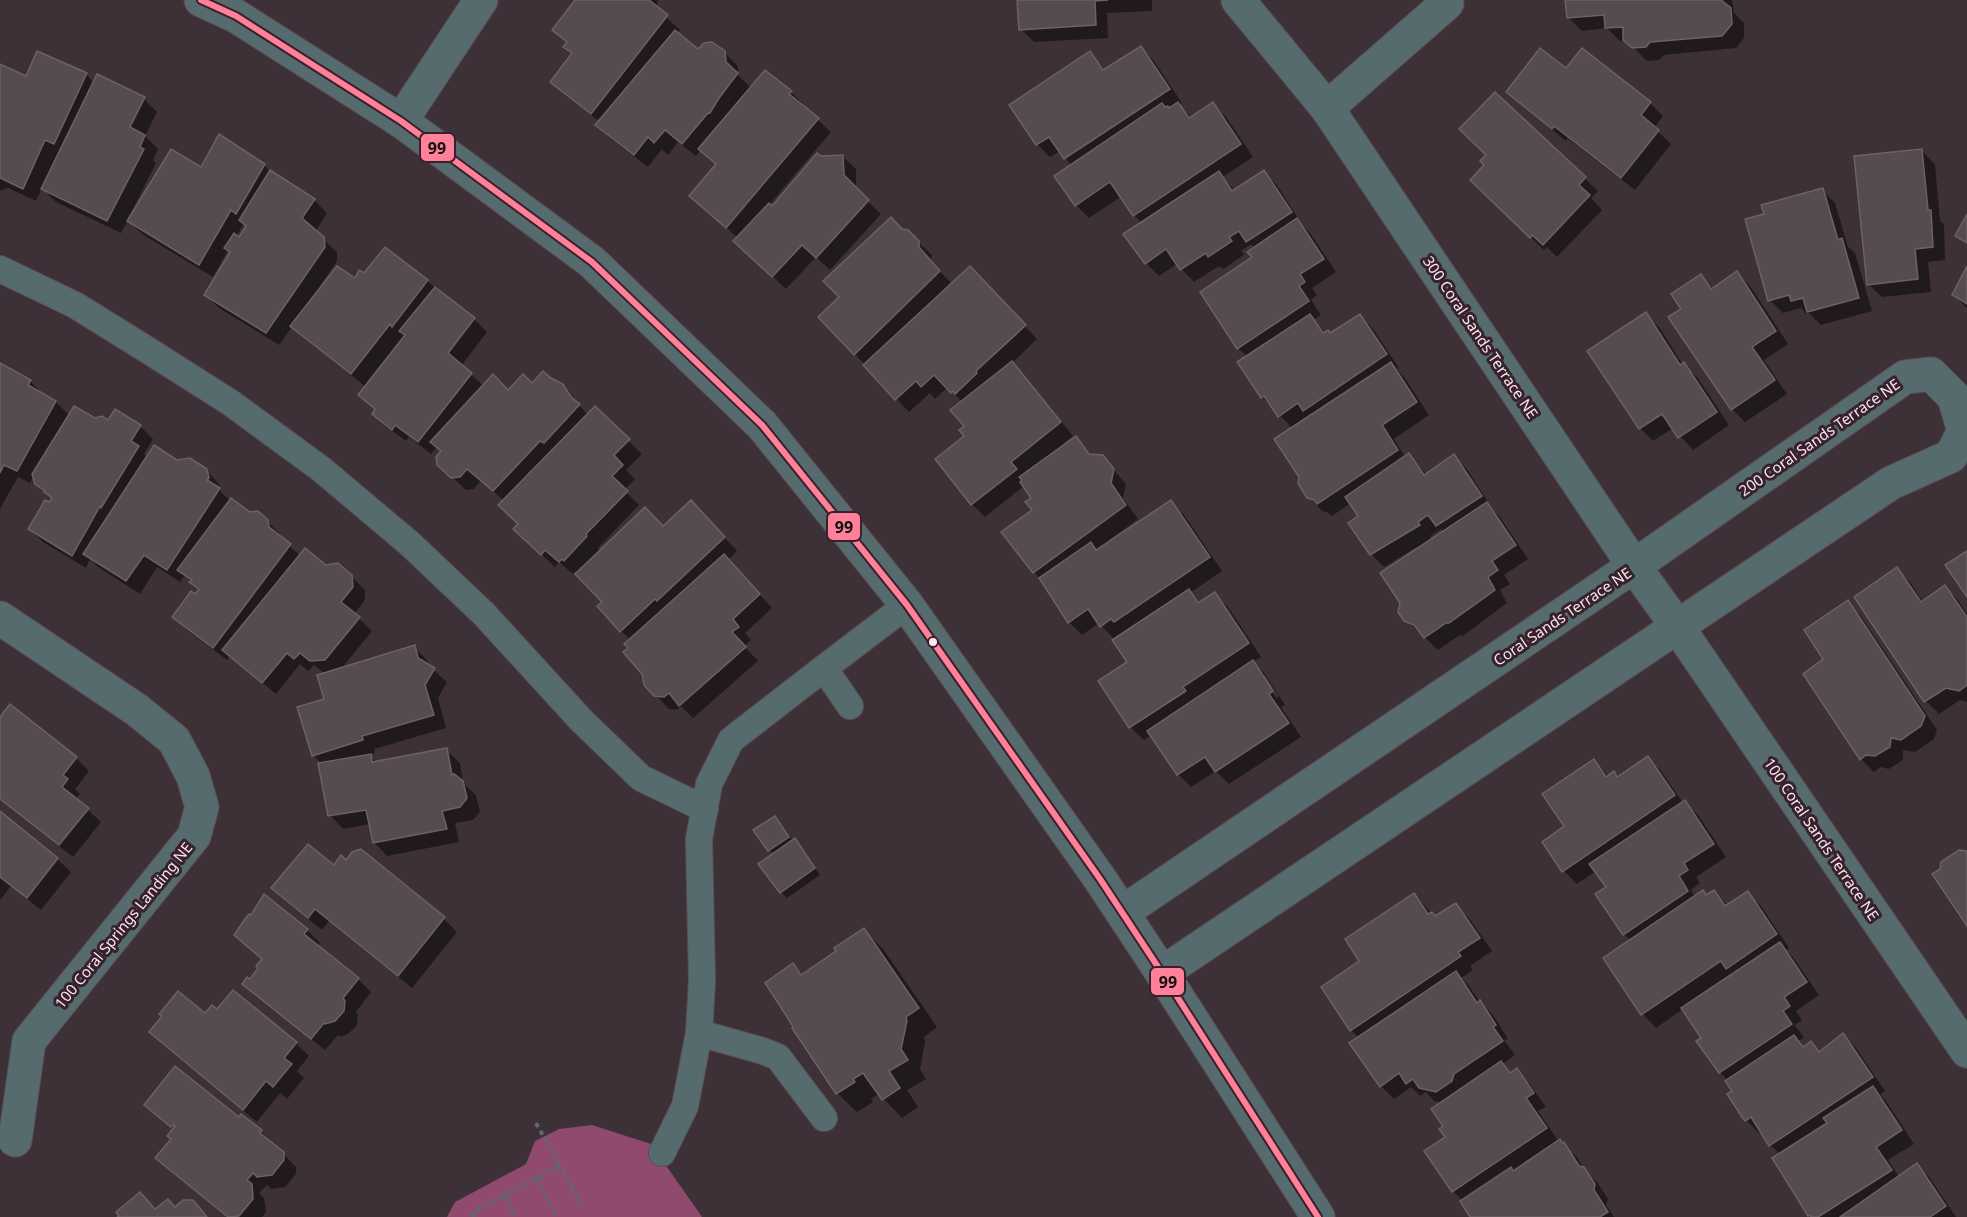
<svg xmlns="http://www.w3.org/2000/svg" width="1967" height="1217" viewBox="0 0 1967 1217" font-family="'Noto Sans',sans-serif">
<style>
.water{fill:#8f4a6d}
.shadow{fill:#0007;fill-rule:evenodd}
.building{fill:#564b51;stroke:#6c6166;stroke-width:1.5}
.lines{fill:none;stroke-linecap:round;stroke-linejoin:round}
.service-casing{stroke:#5a4f54;stroke-width:28}
.minor-casing{stroke:#5a4f54;stroke-width:35}
.tertiary-casing{stroke:#5a4f54;stroke-width:35}
.path{stroke:#5f696c;stroke-width:4;stroke-dasharray:4.5 4.5;stroke-linecap:butt}
.service{stroke:#566b6d;stroke-width:26}
.minor{stroke:#566b6d;stroke-width:33}
.tertiary{stroke:#566b6d;stroke-width:33}
.bus-1-casing{stroke:#38212c;stroke-width:10}
.bus-1{stroke:#ff8098;stroke-width:6}
.bus-dot{fill:#f8e8ef;stroke:#38212c;stroke-width:2}
.labels{text-anchor:middle;dominant-baseline:central;stroke-width:6;stroke-linejoin:round;paint-order:stroke}
.street-label{font-size:15px;fill:#f8e8ef;stroke:#38212c}
.line-badge{stroke:#38212c;stroke-width:2}
.pale-badge-label{font-size:16px;text-anchor:middle;font-weight:bold;fill:#111}
</style>
<rect width="100%" height="100%" fill="#3d3137"/>
<!-- water -->
<polygon class="water" points="592,1125 651,1144 702,1217 447,1217 455,1202 526,1164 535,1141 559,1129"/>
<!-- shadow -->
<g class="shadow">
<polygon points="577,0 658,0 656,8 680,30 677,33 698,51 724,52 738,66 738,75 751,88 791,92 804,105 803,106 831,132 769,205 772,208 820,157 842,156 856,169 856,190 881,214 830,270 816,257 786,289 749,254 738,238 691,196 717,165 701,150 696,156 678,142 668,155 662,149 648,167 610,138 597,125 600,122 565,95 552,81 573,54 565,47 568,43 554,30"/>
<polygon points="1019,0 1152,0 1152,11 1107,13 1108,38 1034,42 1021,29"/>
<polygon points="1567,0 1732,0 1734,13 1744,23 1744,38 1736,48 1664,55 1659,60 1647,61 1626,40 1620,41 1607,28 1582,31 1569,18"/>
<path d="M1141 47 1154 61 1182 103 1179 105 1192 118 1213 104 1226 117 1253 157 1223 177 1235 191 1264 172 1277 185 1303 226 1310 233 1336 272 1312 288 1317 295 1311 300 1321 315 1313 320 1326 333 1330 335 1360 315 1373 329 1399 368 1397 369 1404 377 1429 415 1394 439 1406 458 1409 455 1427 475 1454 456 1467 469 1493 510 1500 517 1528 559 1504 575 1510 584 1500 590 1507 603 1463 636 1460 635 1438 650 1406 620 1418 549 1417 547 1384 567 1371 554 1361 517 1351 503 1332 516 1327 512 1322 511 1309 497 1301 476 1293 429 1262 397 1248 357 1238 348 1202 293 1254 258 1255 249 1251 244 1241 251 1244 255 1223 269 1219 266 1194 282 1177 264 1159 276 1146 263 1142 223 1134 215 1122 196 1089 218 1076 205 1072 166 1060 151 1050 157 1037 144 1090 53 1106 71ZM1441 529 1444 532 1433 540 1430 536Z"/>
<polygon points="1582,50 1650,103 1663,116 1654,128 1671,144 1635,190 1567,138 1566,141 1521,105 1508,91 1566,70"/>
<path d="M0 66 27 78 86 74 94 83 144 99 157 112 145 136 158 149 153 160 156 163 131 213 133 214 202 169 264 165 273 174 314 200 327 213 315 232 337 252V261L320 286 322 288 355 280 365 275 427 281 474 319 487 332 461 366 484 386 509 392 533 385 562 386 588 415 595 409 642 454 626 470 635 479 624 490 639 505 598 548 601 552 664 528 704 515 737 551 728 560 772 608 745 633 751 640 744 646 758 661 693 718 681 706 677 710 669 709 645 684 644 673 630 648 631 640 621 631 604 602 576 571 573 574 559 562 555 567 528 542 520 524 504 501 481 480 474 489 466 490 438 464 442 452 437 447 431 454 409 437 406 441 387 427 374 414 376 411 360 395 366 387 305 339 292 327 279 345 219 308 206 295 231 253 228 250 213 277 142 234 128 220 121 233 56 202 42 188 36 201 8 188 0 191ZM244 223 247 226 240 239 236 237Z"/>
<polygon points="1495,94 1598,191 1591,198 1602,210 1557,257 1547,247 1544,250 1485,193 1486,165"/>
<polygon points="1922,151 1935,164 1940,221 1944,224 1945,260 1928,262 1931,292 1882,297 1868,284"/>
<polygon points="1822,190 1835,203 1848,247 1855,253 1872,311 1821,325 1809,313 1806,314 1801,308 1783,313 1770,300"/>
<path d="M903 231 918 242 932 255 931 262 952 284 983 281 1037 339 1012 363 1025 376 1073 436 1063 444 1064 446 1076 438 1092 456H1102L1126 484 1123 498 1138 519 1109 540 1110 542 1171 502 1184 515 1222 571 1190 593 1200 603 1214 594 1228 607 1261 657 1253 662 1266 675 1285 705 1281 707 1301 737 1229 784 1216 771 1191 787 1178 774 1152 735 1144 740 1130 727 1100 682 1129 662 1115 640 1099 623 1082 635 1069 622 1040 578 1034 572 1033 498 1024 486 985 517 972 504 962 402 948 387 935 399 930 393 909 412 855 354ZM1261 675H1265L1279 696 1276 698Z"/>
<polygon points="1967,270 1967,308 1953,295"/>
<polygon points="1737,273 1750,286 1788,344 1764,360 1787,394 1745,422 1732,409 1683,309 1701,276 1713,289"/>
<polygon points="1645,314 1659,327 1683,365 1697,377 1729,425 1693,450 1673,428 1653,441 1640,428"/>
<polygon points="0,365 30,381 43,395 56,402 70,416 108,422 116,411 140,426 153,439 144,454 148,457 177,462 206,470 219,484 221,492 231,501 250,514 267,521 281,535 281,539 301,556 351,576 365,590 365,600 354,614 372,631 341,669 414,647 427,660 429,666 447,682 438,698 446,728 374,749 375,753 369,755 377,763 446,750 460,763 463,783 476,795 480,812 473,820 455,823 459,842 387,856 374,842 371,824 343,829 330,815 322,764 313,755 326,700 325,674 314,665 308,671 300,664 276,694 230,656 227,660 187,630 174,617 199,590 185,575 180,582 157,567 140,594 98,567 90,559 86,568 43,542 30,529 53,499 36,484 34,476 30,483 18,477 0,509"/>
<polygon points="1897,569 1910,582 1923,602 1945,587 1958,600 1967,614 1967,702 1960,700 1939,714 1926,701 1856,597"/>
<polygon points="1847,602 1860,615 1937,730 1934,739 1915,752 1903,750 1903,760 1889,769 1880,767 1874,772 1861,759 1825,660"/>
<polygon points="0,719 76,758 89,771 75,789 80,794 76,799 101,822 73,857 0,800"/>
<polygon points="1648,758 1661,771 1683,803 1685,802 1698,815 1726,857 1696,877 1700,883 1691,890 1695,897 1707,896 1714,892 1728,906 1747,893 1761,906 1789,948 1786,950 1793,957 1819,995 1796,1011 1802,1020 1795,1025 1804,1038 1798,1041 1804,1047 1811,1043 1821,1052 1843,1035 1856,1048 1885,1091 1880,1094 1886,1101 1914,1144 1888,1160 1899,1177 1917,1165 1930,1178 1956,1217 1811,1217 1781,1155 1770,1145 1762,1131 1759,1133 1747,1121 1758,1114 1746,1118 1746,1120 1734,1091 1728,1081 1720,1072 1703,1038 1683,1009 1656,1028 1643,1014 1605,959 1631,941 1624,934 1597,895 1608,888 1596,871 1577,884 1564,871 1566,827 1594,761 1609,777 1614,773 1618,778"/>
<polygon points="0,813 57,859 71,872 41,910 11,886 0,900"/>
<polygon points="775,818 793,841 795,840 801,847 820,875 787,898 781,892 774,855 770,850"/>
<polygon points="360,851 444,919 457,932 412,988 329,921 322,930 286,901 273,888 334,867 346,862"/>
<polygon points="1414,894 1436,918 1456,905 1469,918 1492,951 1470,966 1473,970 1461,978 1469,986 1480,1002 1493,1015 1508,1039 1504,1040 1515,1055 1502,1064 1511,1073 1516,1070 1529,1083 1546,1107 1538,1111 1559,1142 1577,1157 1584,1169 1597,1182 1608,1199 1606,1205 1614,1217 1472,1217 1463,1201 1453,1191 1426,1152 1447,1137 1443,1103 1434,1101 1426,1092 1420,1096 1411,1087 1394,1099 1381,1086 1359,1038 1351,1030 1361,961"/>
<polygon points="265,896 307,930 320,943 318,946 358,979 371,992 356,1012 358,1015 357,1025 348,1034 340,1037 338,1035 325,1050 257,997 244,984 250,981 263,960 236,935 252,917"/>
<polygon points="864,930 883,949 937,1027 924,1037 925,1042 920,1069 926,1079 907,1090 918,1107 902,1118 879,1094 871,1099 873,1102 857,1112 837,1093 793,1028 793,965 803,975 839,951"/>
<polygon points="233,992 296,1043 309,1056 297,1071 304,1078 287,1099 280,1093 257,1122 164,1045 151,1032 217,1011"/>
<polygon points="146,1105 239,1118 261,1131 296,1167 296,1174 285,1187 271,1189 267,1185 259,1193 264,1198 266,1212 262,1217 227,1217 170,1171 157,1158 173,1140 174,1130"/>
</g>
<!-- building -->
<g class="building">
<polygon points="575,0 649,0 668,15 591,114 550,82 572,53 563,47 567,42 552,30"/>
<polygon points="1017,0 1108,0 1095,1 1096,25 1019,30"/>
<polygon points="1565,0 1721,0 1731,8 1732,24 1722,36 1650,42 1646,47 1632,48 1623,40 1623,27 1605,28 1604,15 1567,18"/>
<polygon points="675,30 698,49 704,43 712,42 725,51 726,62 738,73 719,98 710,113 707,114 682,144 665,130 654,143 648,137 634,155 595,125"/>
<polygon points="1141,46 1170,89 1064,159 1049,137 1036,145 1009,105 1090,51 1103,70"/>
<polygon points="1540,48 1566,68 1582,48 1651,102 1641,115 1659,130 1621,178 1554,126 1552,129 1506,92"/>
<polygon points="37,51 87,73 54,144 45,140 23,189 0,178 0,64 26,76"/>
<polygon points="765,70 792,91 789,94 819,118 726,228 689,196 716,164 698,149"/>
<polygon points="97,74 145,97 130,127 145,135 140,147 144,149 107,221 41,189"/>
<polygon points="1495,92 1586,177 1579,185 1590,195 1543,245 1532,235 1530,238 1470,180 1484,165 1480,161 1486,155 1459,129"/>
<polygon points="1178,102 1189,118 1213,102 1241,144 1133,216 1110,182 1075,206 1054,176 1162,103 1165,107 1168,106 1169,108"/>
<polygon points="219,134 265,164 236,214 231,210 199,265 127,221 171,149 201,167"/>
<polygon points="1922,149 1928,210 1931,210 1933,247 1915,249 1918,279 1867,285 1854,156"/>
<polygon points="817,153 821,156 843,155 844,175 869,200 816,258 802,245 772,277 733,241 769,203 772,206"/>
<polygon points="270,170 315,199 302,218 324,237 325,247 266,333 204,295 230,252 224,248 234,233 239,237 246,226 239,220"/>
<polygon points="1264,170 1292,212 1246,242 1239,231 1229,237 1232,241 1208,257 1206,253 1180,270 1166,249 1145,264 1123,234 1219,171 1232,191"/>
<polygon points="1823,188 1838,240 1842,238 1859,298 1807,312 1803,298 1791,301 1789,295 1768,301 1745,219 1764,214 1761,205"/>
<polygon points="1967,214 1967,243 1955,236"/>
<polygon points="891,217 902,229 908,230 919,241 919,247 940,271 854,355 818,317 839,297 823,281"/>
<polygon points="1297,218 1324,259 1300,274 1305,282 1299,286 1309,301 1237,349 1200,292 1252,257 1247,252"/>
<polygon points="385,247 428,280 392,327 390,324 351,374 290,326 337,266 355,278 359,270 364,273"/>
<polygon points="970,266 1026,325 976,371 977,373 955,394 953,391 951,393 934,375 921,387 916,381 895,400 863,365"/>
<polygon points="1967,266 1967,304 1952,295"/>
<polygon points="1737,271 1776,331 1752,347 1775,380 1731,410 1668,317 1681,309 1671,294 1701,274 1711,289"/>
<polygon points="435,287 475,318 448,353 472,373 418,442 395,425 392,430 372,414 375,409 358,395 405,335 399,331"/>
<polygon points="1646,312 1680,365 1684,362 1717,412 1678,438 1662,414 1639,429 1587,351"/>
<polygon points="1310,314 1323,333 1328,330 1330,333 1360,314 1387,354 1303,411 1298,403 1278,417 1264,396 1261,398 1237,362"/>
<polygon points="1012,361 1061,422 1011,462 1017,469 971,505 935,459 964,436 959,430 964,426 950,410"/>
<polygon points="1391,362 1417,402 1382,425 1398,450 1317,504 1314,500 1307,498 1298,483 1299,477 1274,439"/>
<polygon points="0,363 31,380 28,385 56,401 17,471 4,465 0,473"/>
<polygon points="543,371 551,378 563,384 571,397 580,404 544,443 540,441 493,491 467,469 460,477 451,478 437,465 436,457 441,451 430,442 493,374 508,390 523,374 532,383"/>
<polygon points="74,406 95,418 102,416 108,420 115,409 141,425 131,441 139,446 101,508 100,506 72,556 28,529 45,500 49,502 52,498 44,492 45,491 35,484 32,474"/>
<polygon points="595,406 630,439 614,455 623,465 612,476 628,491 586,534 587,536 564,561 562,559 559,562 545,550 541,555 513,529 518,524 498,505"/>
<polygon points="1076,436 1089,454 1103,455 1114,469 1111,483 1126,505 1033,573 1001,532 1032,510 1025,502 1031,498 1020,482 1022,480 1019,477"/>
<polygon points="154,445 177,460 190,458 207,469 209,478 207,480 220,488 167,570 144,555 126,581 83,554"/>
<polygon points="1409,453 1424,475 1454,454 1482,496 1436,526 1428,515 1418,522 1420,525 1370,555 1348,523 1358,516 1345,497"/>
<polygon points="231,498 250,512 258,511 268,520 269,527 291,544 213,648 172,617 191,591 195,594 199,589 189,582 192,580 177,570"/>
<polygon points="691,500 725,537 657,601 655,599 620,632 597,606 602,602 575,574 645,507 663,526"/>
<polygon points="1171,500 1210,557 1114,622 1111,619 1100,627 1088,609 1068,623 1039,578 1091,542 1096,550"/>
<polygon points="1487,502 1516,545 1492,561 1498,570 1488,577 1495,590 1449,623 1446,623 1424,638 1414,625 1404,621 1398,612 1400,603 1380,573"/>
<polygon points="305,548 326,565 338,563 352,575 353,587 341,602 360,617 325,660 310,661 300,653 294,659 287,653 262,683 222,650"/>
<polygon points="1967,551 1967,597 1945,565"/>
<polygon points="724,554 760,594 733,619 739,627 732,632 746,647 679,706 669,693 664,697 654,696 644,685 642,674 623,652 628,648 624,644"/>
<polygon points="1897,567 1921,602 1945,585 1967,617 1967,685 1959,691 1946,688 1924,702 1854,597"/>
<polygon points="1189,589 1198,603 1215,592 1249,643 1183,687 1186,691 1129,728 1098,681 1127,662 1112,640"/>
<polygon points="1848,600 1925,716 1921,726 1901,740 1891,738 1890,747 1875,756 1866,755 1860,760 1803,674 1823,659 1804,630"/>
<polygon points="415,645 418,658 435,668 425,685 434,715 362,736 363,740 312,756 297,707 324,699 317,675"/>
<polygon points="1253,660 1273,691 1269,694 1289,723 1215,772 1205,757 1177,775 1147,731"/>
<polygon points="10,704 77,757 63,775 68,779 62,787 89,808 59,845 0,799 0,717"/>
<polygon points="447,748 452,775 454,774 463,781 467,798 460,807 442,811 447,829 373,843 366,810 328,816 318,763 371,754 372,762"/>
<polygon points="1648,756 1675,795 1562,872 1542,842 1564,826 1542,794 1594,759 1606,777 1614,771 1617,777"/>
<polygon points="1685,800 1714,844 1684,863 1688,870 1679,876 1688,891 1623,935 1595,894 1606,887 1589,864"/>
<polygon points="0,811 58,858 27,898 0,877"/>
<polygon points="775,816 789,837 768,851 753,830"/>
<polygon points="795,838 815,868 780,893 758,864"/>
<polygon points="308,844 334,865 341,855 346,860 352,852 361,849 445,917 398,976 315,909 308,918 271,888"/>
<polygon points="1959,850 1967,851 1967,926 1932,874 1940,869 1941,862"/>
<polygon points="1703,890 1706,895 1714,890 1725,906 1748,891 1777,934 1726,969 1721,961 1641,1015 1603,958"/>
<polygon points="1414,893 1428,914 1432,912 1435,916 1456,903 1480,938 1458,952 1461,956 1350,1031 1321,987 1359,961 1345,939"/>
<polygon points="264,894 308,929 304,934 359,978 343,998 345,1001 344,1011 335,1021 325,1024 324,1023 311,1039 242,984 247,977 250,979 258,968 256,966 262,959 234,935 245,919 249,914 251,915"/>
<polygon points="864,928 919,1008 906,1017 907,1021 901,1049 908,1060 889,1071 900,1088 882,1100 863,1073 853,1079 855,1082 836,1094 792,1028 793,1027 789,1020 765,983 793,963 801,975 836,951 834,948"/>
<polygon points="1780,942 1807,982 1784,997 1790,1006 1783,1011 1792,1024 1719,1073 1696,1041 1701,1038 1681,1008"/>
<polygon points="1456,971 1477,1003 1480,1000 1496,1025 1493,1027 1503,1041 1454,1074 1452,1081 1436,1092 1419,1088 1413,1079 1406,1084 1399,1073 1380,1087 1349,1043"/>
<polygon points="233,990 297,1042 284,1058 292,1064 273,1087 266,1081 243,1110 149,1032 162,1016 159,1014 178,991 205,1013 212,1005 217,1009"/>
<polygon points="1843,1033 1873,1077 1769,1146 1751,1117 1745,1121 1742,1117 1727,1094 1732,1091 1725,1081 1794,1035 1803,1047 1811,1041 1819,1052"/>
<polygon points="1501,1061 1510,1073 1517,1068 1534,1093 1526,1098 1547,1128 1452,1192 1424,1151 1445,1137 1439,1129 1443,1126 1431,1109"/>
<polygon points="175,1066 239,1117 241,1114 262,1130 260,1133 284,1152 284,1160 272,1175 257,1177 253,1173 247,1180 252,1184 253,1199 239,1216 228,1217 155,1158 171,1139 167,1136 175,1126 174,1125 171,1127 144,1105"/>
<polygon points="1873,1086 1902,1130 1876,1147 1892,1170 1818,1217 1811,1217 1810,1215 1808,1216 1772,1158 1827,1123 1823,1118"/>
<polygon points="1560,1139 1562,1143 1564,1142 1579,1166 1584,1167 1595,1184 1594,1190 1608,1212 1600,1217 1470,1217 1460,1201 1511,1167 1513,1171"/>
<polygon points="1917,1163 1946,1206 1930,1217 1840,1217"/>
<polygon points="140,1192 155,1209 168,1199 175,1207 183,1200 193,1200 207,1217 117,1217 119,1216 116,1212"/>
</g>
<g class="lines">
<!-- service casing -->
<g class="service-casing">
<g id="service">
<polyline points="0,269 75,305 146,349 231,403 321,469 409,543 484,614 581,720 641,778 705,809"/>
<polyline points="850,706 824,668 907,605"/>
<polyline points="699,1033 763,1051 778,1057 824,1118"/>
<polyline points="662,1153 685,1106 699,1033 702,981 699,839 709,784 731,740 824,668"/>
</g>
</g>
<!-- minor casing -->
<g class="minor-casing">
<g id="minor">
<polyline points="1238,0 1327,108 1634,566 1677,626 1967,1051"/>
<polyline points="1327,108 1447,3 1446,0"/>
<polyline points="401,121 481,0"/>
<polyline points="0,618 137,710 174,740 193,776 202,807 194,836 29,1041 15,1140"/>
<polyline points="1123,912 1634,566 1905,377 1931,374 1954,397 1964,431 1951,456 1891,483 1162,973"/>
</g>
</g>
<!-- tertiary casing -->
<g class="tertiary-casing">
<polyline id="tertiary" points="201,0 236,16 401,121 592,262 762,425 907,605 1100,879 1162,973 1318,1217"/>
</g>
<!-- path -->
<g class="path">
<polyline points="536,1123 582,1205"/>
<polyline points="536,1178 558,1217"/>
<polyline points="504,1195 515,1217"/>
<polyline points="474,1217 472,1212 560,1166"/>
</g>
<!-- service -->
<use href="#service" class="service"/>
<!-- minor -->
<use href="#minor" class="minor"/>
<!-- tertiary -->
<use href="#tertiary" class="tertiary"/>
<!-- bus-1 casing -->
<g class="bus-1-casing">
<polyline id="bus-1" points="201,0 236,16 401,121 592,262 762,425 907,605 1100,879 1162,973 1318,1217"/>
</g>
<!-- bus-1 -->
<use href="#bus-1" class="bus-1"/>
</g>
<!-- markers -->
<circle class="bus-dot" cx="933" cy="642" r="5"/>
<g class="labels">
<!-- street labels -->
<g class="street-label">
<text transform="translate(1481 337) rotate(56)">300 Coral Sands Terrace NE</text>
<text transform="translate(1819 437) rotate(-35)">200 Coral Sands Terrace NE</text>
<text transform="translate(1562 616) rotate(-34)">Coral Sands Terrace NE</text>
<text transform="translate(1822 839) rotate(56)">100 Coral Sands Terrace NE</text>
<text transform="translate(123 925) rotate(-51)">100 Coral Springs Landing NE</text>
</g>
</g>
<g class="line-badge">
<rect x="420" y="133" width="35" height="29" rx="6" fill="#ff8098"/>
<rect x="827" y="512" width="34" height="29" rx="6" fill="#ff8098"/>
<rect x="1150" y="967" width="35" height="29" rx="6" fill="#ff8098"/>
</g>
<g class="pale-badge-label">
<text x="437" y="154">99</text>
<text x="844" y="533">99</text>
<text x="1168" y="988">99</text>
</g>
</svg>
